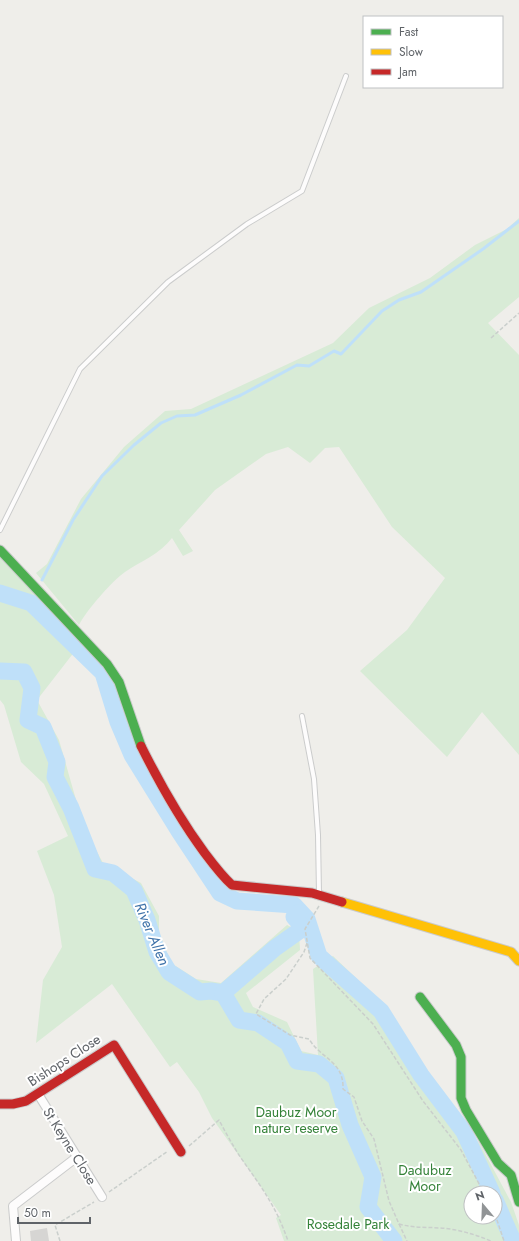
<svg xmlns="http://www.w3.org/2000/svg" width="519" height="1241" viewBox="0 0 519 1241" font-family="Jost,sans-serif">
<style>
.green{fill:#d8ebd6;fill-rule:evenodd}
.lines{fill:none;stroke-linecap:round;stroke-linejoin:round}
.stream{stroke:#bfe0f9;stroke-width:3}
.river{stroke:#bfe0f9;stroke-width:17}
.building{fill:#d6d5d3}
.lane-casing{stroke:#cbcccc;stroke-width:6}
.street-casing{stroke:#cbcccc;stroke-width:10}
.fast-casing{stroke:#cacacb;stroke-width:11}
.slow-casing{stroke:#cacacb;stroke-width:11}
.jam-casing{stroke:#cacacb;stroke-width:11}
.path{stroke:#cacfcc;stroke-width:1.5;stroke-dasharray:4 2;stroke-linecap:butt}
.lane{stroke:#fdfcfc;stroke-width:4}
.street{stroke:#fdfcfc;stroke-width:8}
.fast{stroke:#4caf50;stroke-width:9}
.slow{stroke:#ffc107;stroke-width:9}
.jam{stroke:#c62828;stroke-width:9}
.labels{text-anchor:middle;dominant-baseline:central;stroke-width:4;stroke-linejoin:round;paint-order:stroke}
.street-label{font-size:14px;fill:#5f6368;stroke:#fff}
.park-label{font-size:14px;fill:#348238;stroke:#fff}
.water-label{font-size:15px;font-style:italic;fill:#4174aa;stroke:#fff}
</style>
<rect width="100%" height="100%" fill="#efeeea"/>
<!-- green -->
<g class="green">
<path d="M519 218V297L488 323 519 355V755L482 712 447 757 360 671 407 630 445 578 392 527 339 447 325 448 310 463 288 447 266 454 215 490 179 530 193 551 183 556 172 538C160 554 141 561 125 572 112 581 86 611 79 625L36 573 47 564 81 499 124 447 165 411 191 409 333 343 369 308 430 278 475 245 507 229Z"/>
<path d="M0 558 82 642 37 700 59 740 84 828 103 863 141 883 159 916V932L171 963 196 979 221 983 287 925 299 931 300 950 246 993 253 1007 287 1022 301 1051 318 1055 313 969 333 956 381 1002 440 1091 480 1144 511 1202 519 1225V1241H284L276 1218 281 1215 212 1118 199 1092 177 1062 170 1067 112 984 36 1043 43 980 62 947 54 895 37 851 68 836 44 784 21 762 4 705 0 700ZM471 1193H495V1217H471Z"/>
</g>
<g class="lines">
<!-- stream -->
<g class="stream">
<polyline points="42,580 73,520 102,476 134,445 161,423 177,416 195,415 241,395 297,365 309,366 334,351 341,354 382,311 399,300 421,292 483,249 519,221"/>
<polyline points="31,603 34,597"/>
</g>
<!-- river -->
<g class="river">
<polyline points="0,593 31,603 103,673 118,722 132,755 179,831 220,893 237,901 294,905 307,919 319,956 381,1011 421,1075 464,1132 492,1193"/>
<polyline points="0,671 24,672 32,688 28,720 43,727 57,762 55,777 71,808 95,869 113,873 134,890 147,920 157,952 169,972 200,992 211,991 223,993 239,1020 258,1023 288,1043 297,1061 319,1064 336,1078 350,1125 373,1177 368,1207 394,1241"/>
<polyline points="223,993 275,948 299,931 301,925 294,917 298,913"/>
<polyline points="495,1200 513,1241"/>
</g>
</g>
<!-- building -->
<polygon class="building" points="47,1228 49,1241 31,1241 30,1231"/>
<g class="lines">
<!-- lane casing -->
<g class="lane-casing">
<g id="lane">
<polyline points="0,530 80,369 168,282 247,224 302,191 346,76"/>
<polyline points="302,716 314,779 318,835 319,894"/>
</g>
</g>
<!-- street casing -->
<g class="street-casing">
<g id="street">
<polyline points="38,1094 102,1197"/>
<polyline points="16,1241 13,1206 77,1157"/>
</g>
</g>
<!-- fast casing -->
<g class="fast-casing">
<g id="fast">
<polyline points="0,550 107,664 119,682 141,746"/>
<polyline points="420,997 456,1045 461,1057 461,1098 466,1110 498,1163 511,1175 519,1202"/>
</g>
</g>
<!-- slow casing -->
<g class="slow-casing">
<polyline id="slow" points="342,902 511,952 519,961"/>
</g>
<!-- jam casing -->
<g class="jam-casing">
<g id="jam">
<path d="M141 746C160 784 179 818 204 852 213 864 221 875 232 885L312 893 342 902"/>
<polyline points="0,1104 13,1104 26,1101 114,1045 181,1152"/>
</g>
</g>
<!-- path -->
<g class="path">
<polyline points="491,338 519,313"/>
<polyline points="319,906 305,929 310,958 373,1024 423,1101 461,1150 484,1193"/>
<path d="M307 943 304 952 286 979 264 999 256 1014 290 1035 309 1039C321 1059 344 1061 343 1089L354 1097 362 1121 374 1139 389 1201 399 1224C413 1228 425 1227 440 1228 457 1229 474 1234 491 1241"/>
<path d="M189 1146 219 1120C226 1133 233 1146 241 1158 262 1188 276 1206 288 1241"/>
<polyline points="109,1192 168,1151"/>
<polyline points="495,1214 504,1241"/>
<polyline points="399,1224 407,1241"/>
<polyline points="60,1241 55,1225 94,1202"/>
</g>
<!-- lane -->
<use href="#lane" class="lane"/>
<!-- street -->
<use href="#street" class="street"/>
<!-- fast -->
<use href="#fast" class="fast"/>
<!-- slow -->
<use href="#slow" class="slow"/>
<!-- jam -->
<use href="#jam" class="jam"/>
</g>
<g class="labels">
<!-- street labels -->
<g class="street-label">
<text transform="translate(64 1060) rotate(-33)">Bishops Close</text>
<text transform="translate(70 1146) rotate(58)">St Keyne Close</text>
</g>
<!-- park labels -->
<g class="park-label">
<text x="296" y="1112">Daubuz Moor<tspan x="296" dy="16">nature reserve</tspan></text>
<text x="425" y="1170">Dadubuz<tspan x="425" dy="16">Moor</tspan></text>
<text x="348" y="1224">Rosedale Park</text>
</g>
<!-- water labels -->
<g class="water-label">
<text transform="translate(152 934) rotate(67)">River Allen</text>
</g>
</g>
<!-- legend -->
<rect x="363" y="16" width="140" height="72" fill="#ffffff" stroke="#bfc1c3"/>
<rect x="371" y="29" width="20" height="6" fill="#4caf50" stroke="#bfc1c3"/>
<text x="399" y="36" font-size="12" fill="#5f6368">Fast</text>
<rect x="371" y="49" width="20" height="6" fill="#ffc107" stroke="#bfc1c3"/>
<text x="399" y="56" font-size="12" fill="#5f6368">Slow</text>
<rect x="371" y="69" width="20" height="6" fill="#c62828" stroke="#bfc1c3"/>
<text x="399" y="76" font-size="12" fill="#5f6368">Jam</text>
<!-- north arrow -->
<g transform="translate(483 1205) rotate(341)"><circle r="19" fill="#ffffff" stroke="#bfc1c3"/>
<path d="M0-3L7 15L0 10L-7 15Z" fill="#919496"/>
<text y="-6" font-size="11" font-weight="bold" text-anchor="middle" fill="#5f6368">N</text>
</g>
<!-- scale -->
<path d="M18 1217v6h72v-6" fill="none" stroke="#5f6368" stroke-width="2"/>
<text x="24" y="1217" font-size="12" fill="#5f6368" stroke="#ffffff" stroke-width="3" paint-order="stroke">50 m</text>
</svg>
